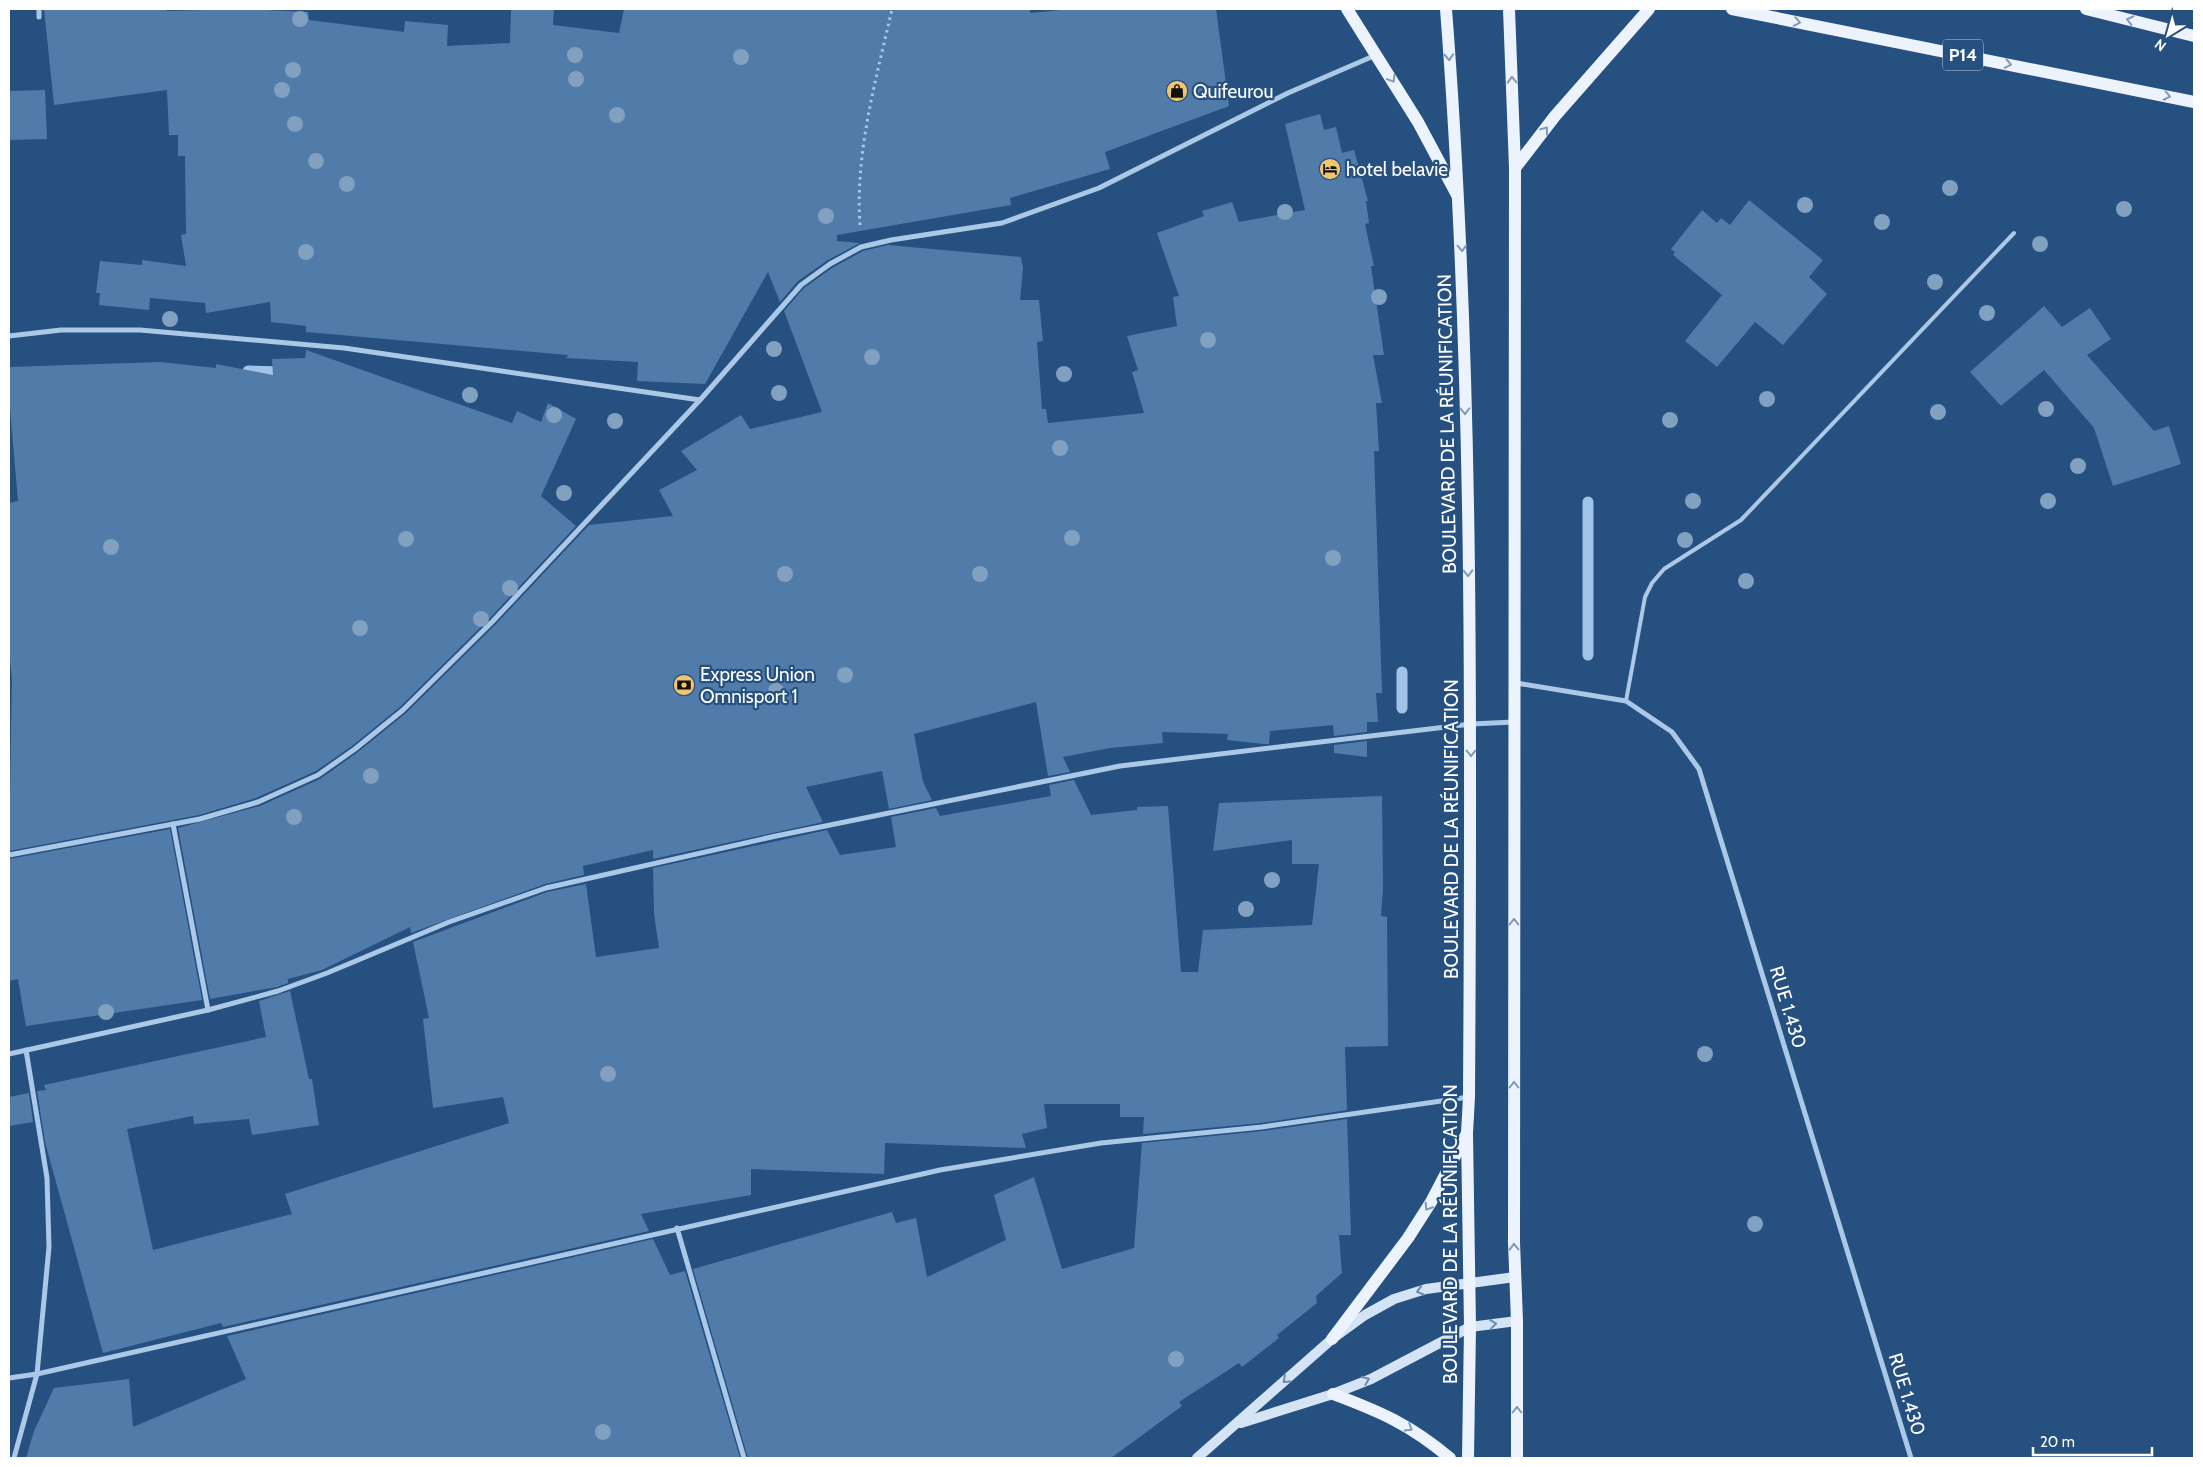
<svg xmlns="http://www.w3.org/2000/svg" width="2203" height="1467" viewBox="0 0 2203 1467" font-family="Cabin,sans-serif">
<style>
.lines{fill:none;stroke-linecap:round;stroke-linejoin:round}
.stream{stroke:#a0c3e7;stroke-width:11}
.building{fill:#517caa}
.path{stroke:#abc8e6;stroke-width:3;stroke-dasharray:2.5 4;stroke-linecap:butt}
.service{stroke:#abc8e6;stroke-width:4}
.minor{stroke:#abc8e6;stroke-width:5}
.secondary{stroke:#d5e4f5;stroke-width:10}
.primary{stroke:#ecf3fd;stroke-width:12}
.tree{fill:#82a0c0}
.oneway{stroke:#7f99b8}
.oneway2{stroke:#6b8bae}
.labels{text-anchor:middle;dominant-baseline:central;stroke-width:4.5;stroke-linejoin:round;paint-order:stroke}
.shield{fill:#25507f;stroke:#becad9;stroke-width:1}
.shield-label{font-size:18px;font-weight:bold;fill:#fff}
.poi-label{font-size:19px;fill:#fff;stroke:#25507f;text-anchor:start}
.street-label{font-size:19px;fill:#fff;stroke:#25507f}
</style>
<rect width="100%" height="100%" fill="#25507f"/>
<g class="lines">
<!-- stream -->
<g class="stream">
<polyline points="248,371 284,372"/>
<polyline points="1588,502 1588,655"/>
<polyline points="1402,708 1402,672"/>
</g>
</g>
<!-- building -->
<g class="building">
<polygon points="44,9 166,9 167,11 242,9 308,12 309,20 404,32 405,21 448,25 447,46 510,43 511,9 554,9 553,25 619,33 624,9 1030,9 1030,13 1071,9 1216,9 1229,106 1105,152 1110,169 1010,198 1011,205 837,235 837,241 860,243 828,260 798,281 780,302 768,272 705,384 637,381 638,362 566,358 568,355 306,332 306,326 271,322 270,302 206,313 205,303 150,298 149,310 99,305 100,293 96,293 100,261 142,265 142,260 186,266 181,235 186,234 185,156 178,156 178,135 169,135 167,90 54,105"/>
<polygon points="45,90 47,139 9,140 9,91"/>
<polygon points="1320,114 1324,130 1336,127 1342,153 1354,150 1368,201 1366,201 1369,223 1365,224 1374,266 1371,266 1384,355 1373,355 1382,403 1376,403 1379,451 1374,451 1382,693 1376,693 1378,722 1367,722 1367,732 1334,736 1333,725 1270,731 1269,744 1264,744 1227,740 1228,734 1162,732 1163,743 1110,748 1063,757 1070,772 1048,776 1036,702 914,734 923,782 932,800 889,809 882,771 806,787 823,822 653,859 653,850 583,866 584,875 545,884 411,933 410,927 322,970 288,979 288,983 277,987 210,999 178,828 260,806 320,779 358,752 406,713 496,624 589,525 673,516 659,490 697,470 681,451 741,415 750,429 822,412 784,311 804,288 832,268 863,251 888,245 1021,257 1023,268 1020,300 1039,300 1043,341 1037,342 1042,409 1046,409 1048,423 1144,413 1132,372 1138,370 1127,336 1177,326 1173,297 1179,296 1157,233 1204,216 1202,211 1232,202 1239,222 1305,210 1285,124"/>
<polygon points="1749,200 1823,260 1809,277 1827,294 1783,345 1755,322 1717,367 1685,341 1722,295 1673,255 1675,252 1671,249 1702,210 1717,223 1721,218 1730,225"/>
<polygon points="2044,306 2062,327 2090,308 2111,339 2087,355 2154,431 2169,426 2181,464 2113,486 2094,428 2044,370 2001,406 1970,372"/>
<polygon points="306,350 512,423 517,411 541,422 548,403 576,419 541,496 576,526 490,618 400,707 352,746 316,771 256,798 199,815 9,851 12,678 9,652 9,503 18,501 9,396 9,367 160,362 216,368 216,364 273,375 272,359 305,358"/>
<polygon points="1367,741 1367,757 1334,753 1334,745"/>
<polygon points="1074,780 1091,815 1137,810 1137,807 1168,806 1181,972 1198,972 1203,930 1312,925 1319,864 1292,864 1292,840 1213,851 1219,803 1382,796 1383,889 1381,916 1387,917 1388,1046 1345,1047 1347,1110 1261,1123 1143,1134 1144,1117 1120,1117 1120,1104 1044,1104 1047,1128 1022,1134 1026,1148 885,1143 884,1174 751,1169 751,1195 641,1214 649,1231 223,1327 221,1323 103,1353 45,1142 37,1091 46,1090 44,1085 266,1037 259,1001 290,991 309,1079 312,1079 319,1125 252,1135 249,1119 194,1124 193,1116 127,1129 153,1250 292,1214 285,1194 509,1123 503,1097 433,1108 423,1019 429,1018 413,942 547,892 586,884 596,957 659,948 654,914 653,868 827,830 840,855 896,847 891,817 936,808 940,816 1051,796 1049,785"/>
<polygon points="170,829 202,1000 26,1026 18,979 9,981 9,859"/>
<polygon points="29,1093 33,1122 9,1126 9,1097"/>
<polygon points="1347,1119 1351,1235 1339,1235 1342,1273 1316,1296 1317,1303 1277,1335 1279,1338 1242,1367 1239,1363 1179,1402 1182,1406 1111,1458 748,1458 693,1269 892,1212 896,1223 916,1218 927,1277 1006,1240 994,1195 1034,1177 1062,1269 1134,1248 1142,1143 1263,1131"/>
<polygon points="653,1239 670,1275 685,1271 740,1458 26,1458 34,1431 54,1388 129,1379 133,1427 246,1379 227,1336"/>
</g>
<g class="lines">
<!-- path -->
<path class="path" d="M860 225C855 152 876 80 892 9"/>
<!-- service -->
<polyline class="service" points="1626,701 1645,597 1652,583 1664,569 1741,520 2014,233"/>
<!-- minor -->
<g class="minor">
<polyline points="39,9 39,17"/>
<polyline points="9,336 61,330 140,330 344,348 700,400"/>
<polyline points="1516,683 1626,701 1672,732 1699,769 1911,1458"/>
<polyline points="173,824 208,1010"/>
<polyline points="9,855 200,819 258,802 318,775 355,749 403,710 493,621 700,400 801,285 830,264 861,247 891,240 1002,223 1099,188 1288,93 1376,55"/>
<polyline points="9,1054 208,1010 278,991 327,973 449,922 546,888 776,836 1120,766 1471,724 1514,722"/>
<polyline points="677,1228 744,1458"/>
<polyline points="9,1378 37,1374 940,1170 1101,1143 1262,1127 1469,1097"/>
<polyline points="14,1458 37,1374 49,1247 47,1178 26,1050"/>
</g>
<!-- secondary -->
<g class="secondary">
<polyline points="1241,1423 1333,1394 1371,1379 1470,1327 1517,1321"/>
<polyline points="1197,1458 1332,1339 1365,1315 1394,1299 1426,1289 1515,1277"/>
</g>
<!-- primary -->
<g class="primary">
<polyline points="1347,9 1418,122 1457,195"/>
<path d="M1446 9C1474 371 1471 734 1469 1097L1467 1133 1470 1327 1468 1458"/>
<polyline points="1509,9 1515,168 1514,1242 1517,1321 1517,1458"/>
<polyline points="1732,9 2194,102"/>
<polyline points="2086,9 2194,36"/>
<polyline points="1515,168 1555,116 1649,9"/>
<polyline points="1332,1339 1408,1238 1431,1202 1466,1135"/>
<path d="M1333 1394C1381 1412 1409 1424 1450 1458"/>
</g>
</g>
<!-- trees -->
<g class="tree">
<circle cx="300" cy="19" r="8"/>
<circle cx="575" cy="55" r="8"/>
<circle cx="741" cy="57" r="8"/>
<circle cx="293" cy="70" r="8"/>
<circle cx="576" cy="79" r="8"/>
<circle cx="282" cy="90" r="8"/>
<circle cx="617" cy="115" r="8"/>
<circle cx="295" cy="124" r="8"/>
<circle cx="316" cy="161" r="8"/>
<circle cx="347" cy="184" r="8"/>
<circle cx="1950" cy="188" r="8"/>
<circle cx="1805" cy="205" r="8"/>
<circle cx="2124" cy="209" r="8"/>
<circle cx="1285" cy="212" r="8"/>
<circle cx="826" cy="216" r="8"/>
<circle cx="1882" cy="222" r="8"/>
<circle cx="2040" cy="244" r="8"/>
<circle cx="306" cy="252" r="8"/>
<circle cx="1935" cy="282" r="8"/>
<circle cx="1379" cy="297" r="8"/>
<circle cx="1987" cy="313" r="8"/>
<circle cx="170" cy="319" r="8"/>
<circle cx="1208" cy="340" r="8"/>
<circle cx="774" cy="349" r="8"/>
<circle cx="872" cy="357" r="8"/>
<circle cx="1064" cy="374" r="8"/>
<circle cx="779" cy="393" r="8"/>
<circle cx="470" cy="395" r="8"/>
<circle cx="1767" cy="399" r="8"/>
<circle cx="2046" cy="409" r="8"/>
<circle cx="1938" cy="412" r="8"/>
<circle cx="554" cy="415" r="8"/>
<circle cx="1670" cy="420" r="8"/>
<circle cx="615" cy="421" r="8"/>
<circle cx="1060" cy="448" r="8"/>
<circle cx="2078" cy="466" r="8"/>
<circle cx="564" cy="493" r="8"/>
<circle cx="1693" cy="501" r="8"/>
<circle cx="2048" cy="501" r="8"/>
<circle cx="1072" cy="538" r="8"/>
<circle cx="406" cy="539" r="8"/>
<circle cx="1685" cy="540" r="8"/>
<circle cx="111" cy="547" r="8"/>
<circle cx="1333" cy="558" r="8"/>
<circle cx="785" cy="574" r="8"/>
<circle cx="980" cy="574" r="8"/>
<circle cx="1746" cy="581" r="8"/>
<circle cx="510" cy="588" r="8"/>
<circle cx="481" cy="619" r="8"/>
<circle cx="360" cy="628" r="8"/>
<circle cx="845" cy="675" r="8"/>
<circle cx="776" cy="691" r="8"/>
<circle cx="371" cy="776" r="8"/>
<circle cx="294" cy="817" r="8"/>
<circle cx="1272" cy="880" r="8"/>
<circle cx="1246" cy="909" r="8"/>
<circle cx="106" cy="1012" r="8"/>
<circle cx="1705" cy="1054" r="8"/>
<circle cx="608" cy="1074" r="8"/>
<circle cx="1755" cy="1224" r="8"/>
<circle cx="1176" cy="1359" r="8"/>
<circle cx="603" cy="1432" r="8"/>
</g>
<!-- one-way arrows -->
<defs><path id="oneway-chevron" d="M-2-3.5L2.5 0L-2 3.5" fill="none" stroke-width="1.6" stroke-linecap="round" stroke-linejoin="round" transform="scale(1.25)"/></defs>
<g class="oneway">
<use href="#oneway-chevron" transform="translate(2130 20) rotate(-166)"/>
<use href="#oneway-chevron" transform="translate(1797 22) rotate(11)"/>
<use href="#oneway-chevron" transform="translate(1449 57) rotate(87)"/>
<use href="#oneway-chevron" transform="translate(2008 64) rotate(11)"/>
<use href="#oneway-chevron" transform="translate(1392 79) rotate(59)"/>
<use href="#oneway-chevron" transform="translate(1512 80) rotate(-92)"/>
<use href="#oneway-chevron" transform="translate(2167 96) rotate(12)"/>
<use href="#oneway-chevron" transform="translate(1545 130) rotate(-53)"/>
<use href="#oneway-chevron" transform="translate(1462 248) rotate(88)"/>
<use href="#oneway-chevron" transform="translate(1465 411) rotate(89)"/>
<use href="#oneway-chevron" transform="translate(1468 573) rotate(89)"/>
<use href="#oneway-chevron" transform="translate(1471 753) rotate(90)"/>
<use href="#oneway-chevron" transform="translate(1514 922) rotate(-90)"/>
<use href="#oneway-chevron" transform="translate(1514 1085) rotate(-90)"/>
<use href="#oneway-chevron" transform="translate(1428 1207) rotate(122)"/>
<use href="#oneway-chevron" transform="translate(1514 1247) rotate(-91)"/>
<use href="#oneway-chevron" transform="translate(1517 1410) rotate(-90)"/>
<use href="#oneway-chevron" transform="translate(1409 1428) rotate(32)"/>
</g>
<g class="oneway2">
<use href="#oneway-chevron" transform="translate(1420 1291) rotate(164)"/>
<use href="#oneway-chevron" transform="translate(1493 1324) rotate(-7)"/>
<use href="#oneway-chevron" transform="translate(1286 1380) rotate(138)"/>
<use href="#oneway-chevron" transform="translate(1366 1380) rotate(-23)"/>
</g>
<!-- icons -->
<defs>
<g id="shop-disc" transform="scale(1.125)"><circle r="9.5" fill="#efc570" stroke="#25507f"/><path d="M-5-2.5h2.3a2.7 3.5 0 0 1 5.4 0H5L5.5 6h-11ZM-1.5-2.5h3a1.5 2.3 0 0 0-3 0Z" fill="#111"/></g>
<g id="hotel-disc" transform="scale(1.125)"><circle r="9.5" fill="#efc570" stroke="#25507f"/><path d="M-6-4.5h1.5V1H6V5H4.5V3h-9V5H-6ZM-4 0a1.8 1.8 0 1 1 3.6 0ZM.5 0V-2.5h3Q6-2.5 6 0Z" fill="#111"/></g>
<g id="bank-disc" transform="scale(1.125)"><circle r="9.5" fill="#efc570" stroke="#25507f"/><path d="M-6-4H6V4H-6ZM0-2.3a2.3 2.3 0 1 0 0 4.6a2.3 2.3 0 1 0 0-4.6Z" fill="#111"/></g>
</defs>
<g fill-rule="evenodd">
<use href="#shop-disc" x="1177" y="91"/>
<use href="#hotel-disc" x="1330" y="169"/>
<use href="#bank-disc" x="684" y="685"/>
</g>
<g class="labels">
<!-- shield labels -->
<rect class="shield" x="1943" y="39.5" width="40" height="31" rx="4"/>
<g class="shield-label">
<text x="1963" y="55">P14</text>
</g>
<!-- poi labels -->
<g class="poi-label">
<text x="1193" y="91">Quifeurou</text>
<text x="1346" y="169">hotel belavie</text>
<text x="700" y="674">Express Union<tspan x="700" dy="22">Omnisport 1</tspan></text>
</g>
<!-- street labels -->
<g class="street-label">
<text transform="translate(1447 424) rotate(-91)">BOULEVARD DE LA RÉUNIFICATION</text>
<text transform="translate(1451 829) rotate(-90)">BOULEVARD DE LA RÉUNIFICATION</text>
<text transform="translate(1788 1007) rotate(73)">RUE 1.430</text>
<text transform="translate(1450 1234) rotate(-90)">BOULEVARD DE LA RÉUNIFICATION</text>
<text transform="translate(1907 1394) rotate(73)">RUE 1.430</text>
</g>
</g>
<!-- border -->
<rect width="2203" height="1467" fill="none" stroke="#ffffff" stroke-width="20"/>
<!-- north arrow -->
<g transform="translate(2168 35) rotate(217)" stroke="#25507f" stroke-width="4" paint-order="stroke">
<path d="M0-4L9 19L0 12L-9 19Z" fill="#ffffff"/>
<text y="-8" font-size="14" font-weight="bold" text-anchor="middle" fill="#ffffff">N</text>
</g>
<!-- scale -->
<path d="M2033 1447v8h119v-8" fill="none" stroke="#ffffff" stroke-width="2.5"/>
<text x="2040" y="1447" font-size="15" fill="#ffffff" stroke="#25507f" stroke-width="4" paint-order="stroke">20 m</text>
</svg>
